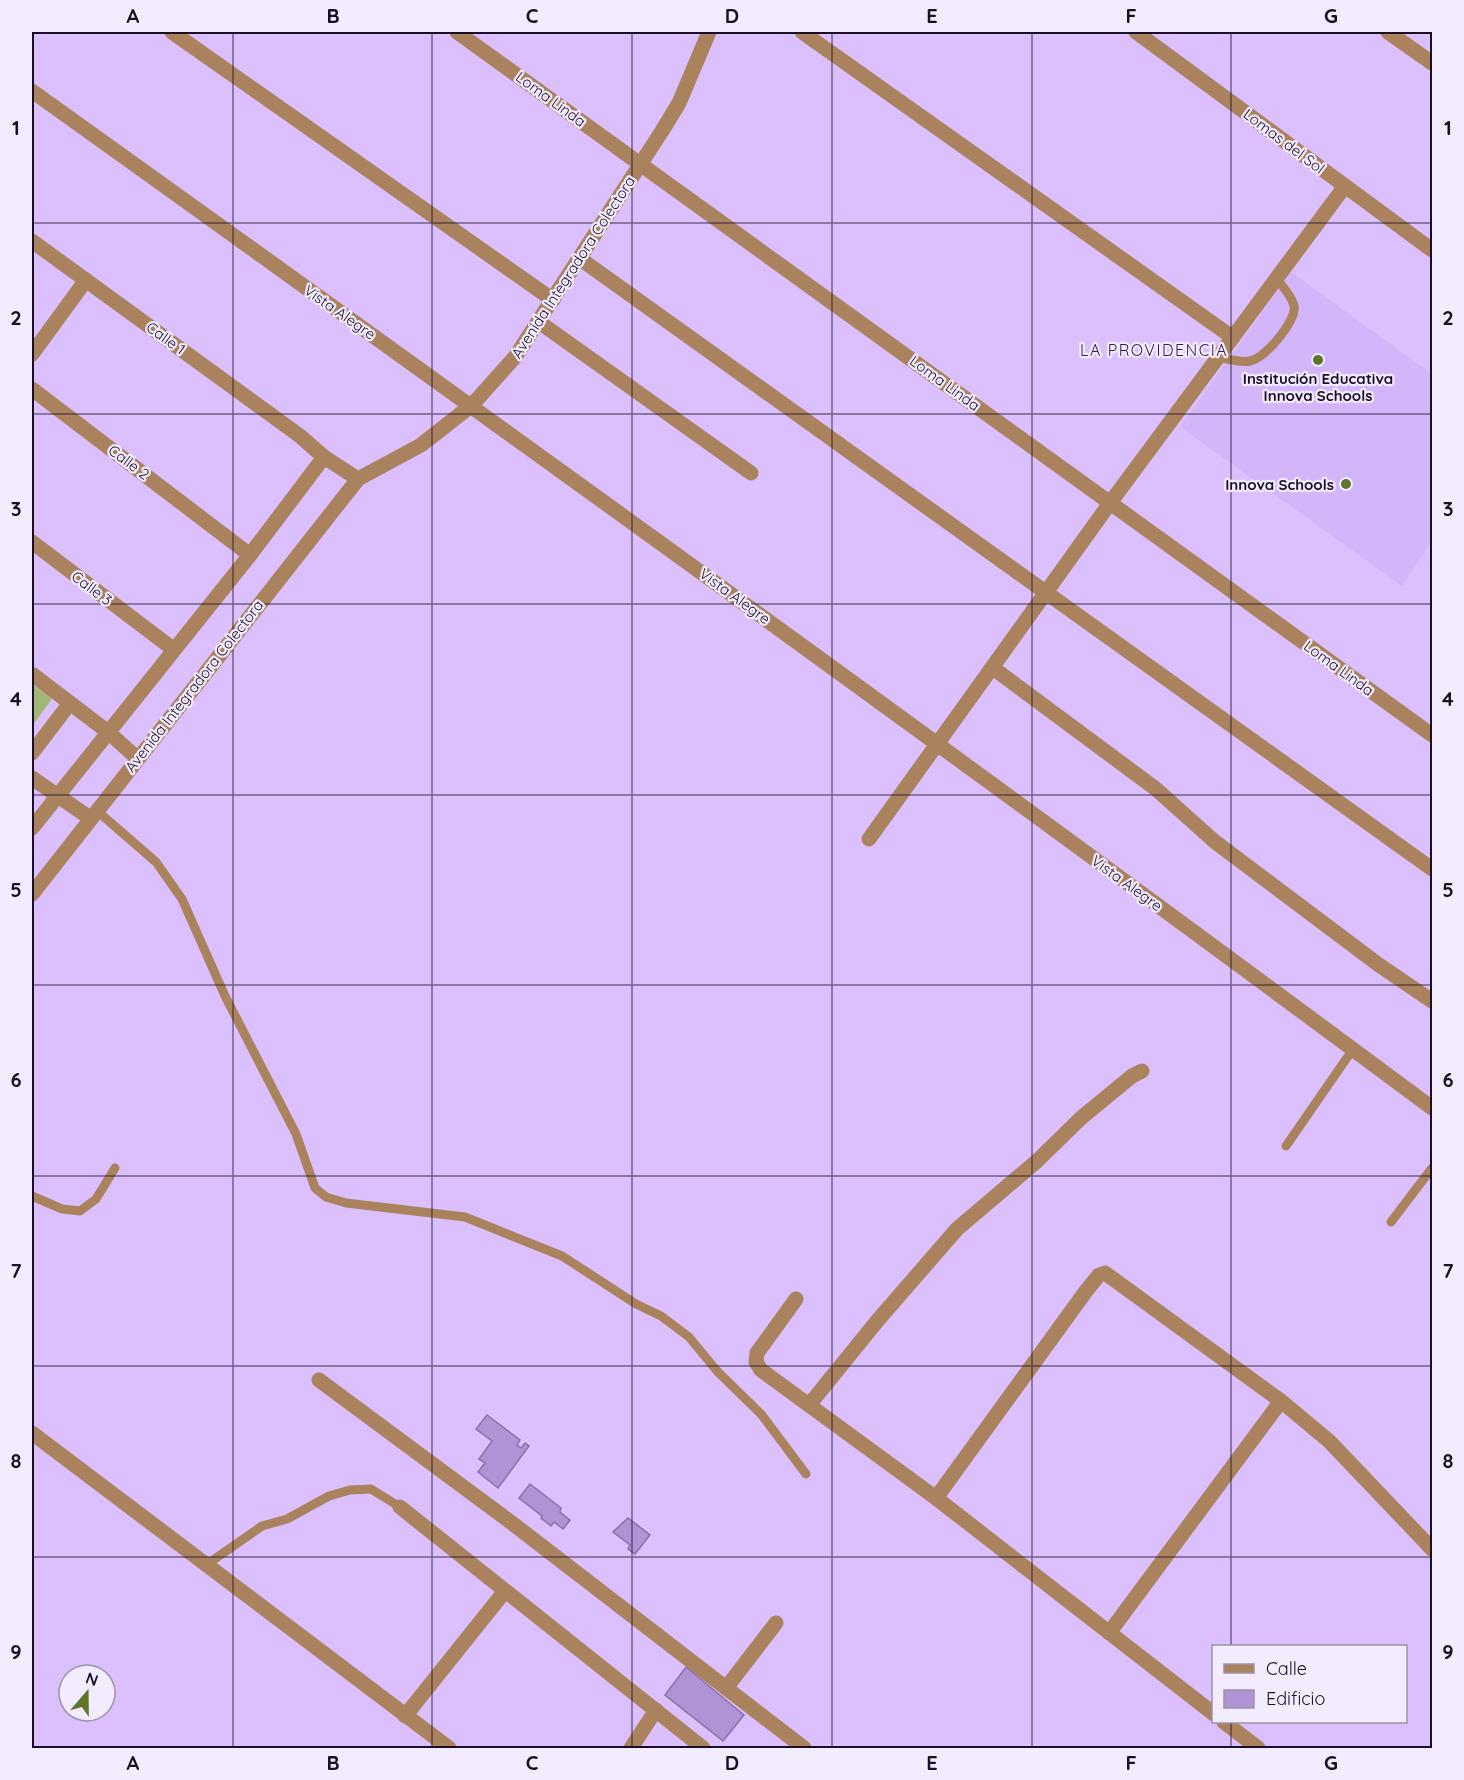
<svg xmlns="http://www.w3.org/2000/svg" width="1464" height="1780" viewBox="0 0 1464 1780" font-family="Quicksand,sans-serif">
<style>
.built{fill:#d3b5f9}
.green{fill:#a0b776}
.building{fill:#b093d4;stroke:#8970a8;stroke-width:1.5}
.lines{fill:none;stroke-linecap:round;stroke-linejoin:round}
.service{stroke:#aa835e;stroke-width:9}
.minor{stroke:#aa835e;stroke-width:15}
.tertiary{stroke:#aa835e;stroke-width:15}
.grid{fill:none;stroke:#1a0f25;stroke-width:1.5;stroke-opacity:0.55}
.poi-dot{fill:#5e7628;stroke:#f3ebfe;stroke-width:2}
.labels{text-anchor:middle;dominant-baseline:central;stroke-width:4.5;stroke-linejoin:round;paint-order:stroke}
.street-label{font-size:15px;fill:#1a0f25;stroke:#f3ebfe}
.poi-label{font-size:15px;font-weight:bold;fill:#1a0f25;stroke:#f3ebfe}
.neighbourhood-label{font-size:16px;letter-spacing:1.5px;fill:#341b4c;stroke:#f3ebfe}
.neatline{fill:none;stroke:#1a0f25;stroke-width:2}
.grid-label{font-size:20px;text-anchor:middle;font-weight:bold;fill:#1a0f25}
</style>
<rect width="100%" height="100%" fill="#dbc0fd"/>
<!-- built -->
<polygon class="built" points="1291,272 1432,374 1432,541 1402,586 1180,427"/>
<!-- green -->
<polygon class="green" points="32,684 52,699 32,726"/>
<!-- building -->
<g class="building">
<polygon points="487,1415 520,1440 517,1445 521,1448 525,1443 529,1446 498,1488 478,1472 485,1463 479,1459 492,1441 476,1429"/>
<polygon points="530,1484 561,1508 560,1512 570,1520 563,1529 554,1522 551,1526 541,1518 542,1516 519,1498"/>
<polygon points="628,1518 650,1535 635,1554 628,1549 630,1545 613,1532"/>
<polygon points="686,1667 744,1715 723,1741 665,1695"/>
</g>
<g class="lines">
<!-- service -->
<g class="service">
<path d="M1218 357C1228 359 1240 363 1250 361 1265 359 1297 320 1294 306 1292 296 1282 286 1276 278"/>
<polyline points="96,810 156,862 182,899 225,996 296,1134 315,1188 326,1197 346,1203 465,1217 562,1256 636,1304 661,1316 689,1337 717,1371 761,1414 806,1474"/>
<polyline points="1286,1146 1353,1049"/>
<polyline points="32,1196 62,1209 80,1211 96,1199 115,1168"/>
<polyline points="1391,1222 1432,1168"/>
<polyline points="206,1565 262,1526 287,1519 329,1496 350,1490 371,1489 400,1507"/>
</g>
<!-- minor -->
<g class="minor">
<polyline points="172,32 553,300"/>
<polyline points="457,32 1432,735"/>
<polyline points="802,32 1232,337"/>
<polyline points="1136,32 1432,250"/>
<polyline points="1388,32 1432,63"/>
<path d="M32 91C501 427 969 764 1432 1108"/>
<polyline points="32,241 300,436 324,457"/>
<polyline points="579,258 1432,869"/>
<polyline points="539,322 751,473"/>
<polyline points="32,354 86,280"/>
<polyline points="32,389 250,555"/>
<polyline points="32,542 173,649"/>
<polyline points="993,668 1156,789 1214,841 1379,965 1432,1001"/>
<polyline points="32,753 70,703"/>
<polyline points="869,839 1110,503 1345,186"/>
<polyline points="796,1299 757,1353 756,1362 761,1370 936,1498 1214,1714"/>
<polyline points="319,1380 512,1523 804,1748"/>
<polyline points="809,1405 878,1320 957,1229 1037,1161 1081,1118 1132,1076 1142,1071"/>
<polyline points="32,1433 449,1748"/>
<polyline points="936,1498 1086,1291 1099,1275 1105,1273 1281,1401 1329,1441 1432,1549"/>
<polyline points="400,1507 703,1748"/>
<polyline points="1109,1633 1281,1401"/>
<polyline points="726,1688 776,1623"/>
<polyline points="405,1716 505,1591"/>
<polyline points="1224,1722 1258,1748"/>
<polyline points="631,1748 656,1710"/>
</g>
<!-- tertiary -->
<g class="tertiary">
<polyline points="32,674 108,732 137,758"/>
<polyline points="32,778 90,818"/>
<polyline points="32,828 250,555 324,457 358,479"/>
<polyline points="32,894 358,479 421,445 472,405 515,357 662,131 679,103 709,32"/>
</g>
</g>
<!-- grid -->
<path class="grid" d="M233 32V1748M432 32V1748M632 32V1748M832 32V1748M1032 32V1748M1231 32V1646M32 223H1432M32 414H1432M32 604H1432M32 795H1432M32 985H1432M32 1176H1432M32 1366H1432M32 1557H1432M1231 1722V1748"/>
<!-- markers -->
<g class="poi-dot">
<circle cx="1318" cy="360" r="6"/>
<circle cx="1346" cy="484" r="6"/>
</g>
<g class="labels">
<!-- street labels -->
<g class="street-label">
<text transform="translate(551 99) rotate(36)">Loma Linda</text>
<text transform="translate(1284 141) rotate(37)">Lomas del Sol</text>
<text transform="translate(573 267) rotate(-57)">Avenida Integradora Colectora</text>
<text transform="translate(340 312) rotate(35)">Vista Alegre</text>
<text transform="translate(166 338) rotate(36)">Calle 1</text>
<text transform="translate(945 383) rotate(36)">Loma Linda</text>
<text transform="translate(129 462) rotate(37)">Calle 2</text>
<text transform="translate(92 588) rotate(37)">Calle 3</text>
<text transform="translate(735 596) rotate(36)">Vista Alegre</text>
<text transform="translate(1339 668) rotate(36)">Loma Linda</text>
<text transform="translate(194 686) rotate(-52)">Avenida Integradora Colectora</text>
<text transform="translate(1127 883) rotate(36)">Vista Alegre</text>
</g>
<!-- poi labels -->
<g class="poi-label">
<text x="1318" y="378">Institución Educativa<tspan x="1318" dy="17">Innova Schools</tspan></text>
<text x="1334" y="484" text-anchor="end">Innova Schools</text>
</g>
<!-- neighbourhood labels -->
<g class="neighbourhood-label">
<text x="1154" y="350">LA PROVIDENCIA</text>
</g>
</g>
<!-- border -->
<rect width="1464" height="1780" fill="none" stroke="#f3ebfe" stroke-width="66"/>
<!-- legend -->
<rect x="1212" y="1645" width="195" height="78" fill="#f3ebfe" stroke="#9c93a7" stroke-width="1.5"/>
<rect x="1224" y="1664" width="30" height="9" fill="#aa835e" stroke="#9c93a7" stroke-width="1.5"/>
<text x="1266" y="1675" font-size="18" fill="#1a0f25">Calle</text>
<rect x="1224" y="1690" width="30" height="18" fill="#b093d4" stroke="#9c93a7" stroke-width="1.5"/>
<text x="1266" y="1705" font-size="18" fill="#1a0f25">Edificio</text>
<!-- north arrow -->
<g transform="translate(87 1693) rotate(20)"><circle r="28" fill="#f3ebfe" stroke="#9c93a7" stroke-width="1.5"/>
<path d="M0-4.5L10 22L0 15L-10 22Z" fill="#5e7628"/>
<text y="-9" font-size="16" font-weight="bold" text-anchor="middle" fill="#1a0f25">N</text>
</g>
<rect x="33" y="33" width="1398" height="1714" class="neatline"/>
<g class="grid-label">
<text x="133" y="23">A</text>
<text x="333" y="23">B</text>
<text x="532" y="23">C</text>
<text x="732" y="23">D</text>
<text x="932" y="23">E</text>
<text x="1131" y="23">F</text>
<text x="1331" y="23">G</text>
<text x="16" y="135">1</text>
<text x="1448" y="135">1</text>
<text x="16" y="325">2</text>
<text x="1448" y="325">2</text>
<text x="16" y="516">3</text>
<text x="1448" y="516">3</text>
<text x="16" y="706">4</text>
<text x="1448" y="706">4</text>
<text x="16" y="897">5</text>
<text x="1448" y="897">5</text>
<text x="16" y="1087">6</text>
<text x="1448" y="1087">6</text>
<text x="16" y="1278">7</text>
<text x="1448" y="1278">7</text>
<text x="16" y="1468">8</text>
<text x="1448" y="1468">8</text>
<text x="16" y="1659">9</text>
<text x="1448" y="1659">9</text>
<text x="133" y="1770">A</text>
<text x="333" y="1770">B</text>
<text x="532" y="1770">C</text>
<text x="732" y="1770">D</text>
<text x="932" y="1770">E</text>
<text x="1131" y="1770">F</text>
<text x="1331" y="1770">G</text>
</g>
</svg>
